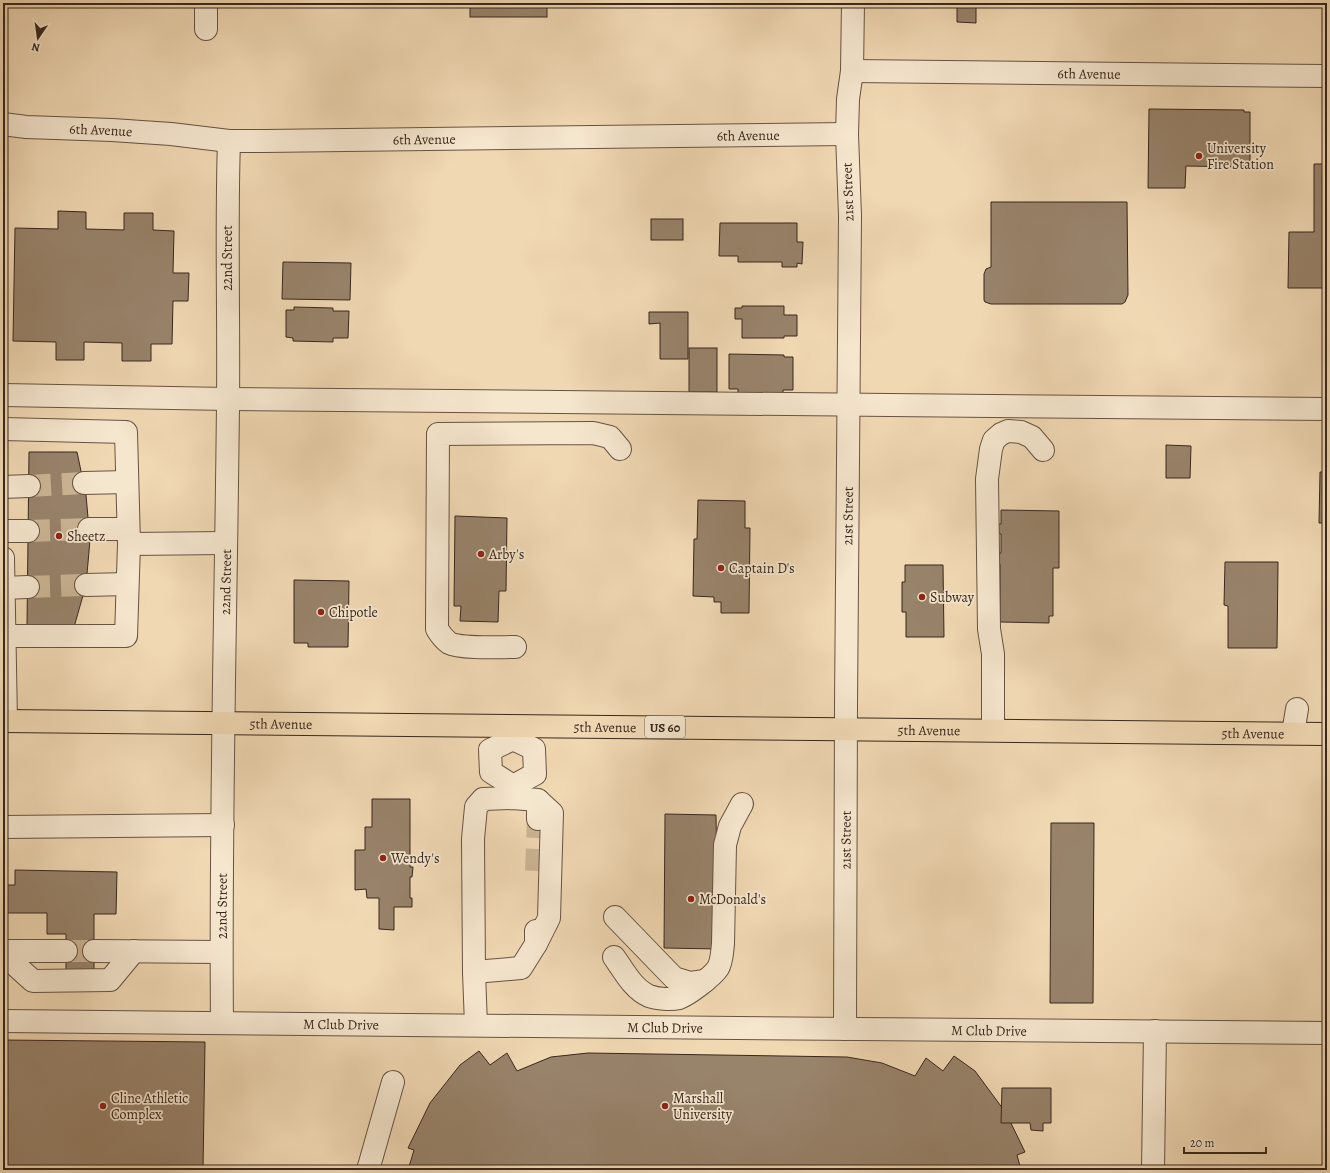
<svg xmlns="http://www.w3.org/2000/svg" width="1330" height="1173" viewBox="0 0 1330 1173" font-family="Alegreya,serif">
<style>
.building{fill:#98836b;stroke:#39271c}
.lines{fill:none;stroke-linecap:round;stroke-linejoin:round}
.minor-tunnel{stroke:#cbb595;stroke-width:22;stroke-dasharray:22 11;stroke-linecap:butt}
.minor-casing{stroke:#675342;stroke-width:24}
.major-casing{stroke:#39271c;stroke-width:24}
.minor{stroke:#f5e6ce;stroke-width:22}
.major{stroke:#f0d8b3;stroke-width:22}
.poi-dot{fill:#8f2418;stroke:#f5e6ce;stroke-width:1.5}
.labels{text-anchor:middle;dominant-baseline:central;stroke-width:3.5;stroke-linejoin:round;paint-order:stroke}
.shield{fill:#f5e6ce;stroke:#716051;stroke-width:1}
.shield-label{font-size:13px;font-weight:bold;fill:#39271c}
.street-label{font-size:14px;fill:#39271c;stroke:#f5e6ce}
.poi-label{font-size:14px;fill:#39271c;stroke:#f5e6ce;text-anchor:start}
</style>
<rect width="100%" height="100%" fill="#f0d8b3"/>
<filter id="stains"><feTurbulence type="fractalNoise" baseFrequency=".005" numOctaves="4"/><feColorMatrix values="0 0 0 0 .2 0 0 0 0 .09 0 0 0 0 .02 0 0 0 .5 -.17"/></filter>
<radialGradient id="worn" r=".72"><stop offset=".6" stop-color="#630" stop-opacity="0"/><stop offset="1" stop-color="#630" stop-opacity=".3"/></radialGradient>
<!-- building -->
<g class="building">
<polygon points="277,3 343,3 343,7 276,7"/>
<rect x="470" y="3" width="77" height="14"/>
<polygon points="928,3 1006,3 1006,6 976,5 976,23 957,22 957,5 928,5"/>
<polygon points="1295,3 1327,3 1327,24 1324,24 1325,7 1295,7"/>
<polygon points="1149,109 1244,110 1244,112 1250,112 1250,165 1244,165 1244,167 1186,166 1185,188 1148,188"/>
<polygon points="1314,164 1327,164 1327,288 1288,288 1289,232 1314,232"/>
<polygon points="991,202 1127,202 1128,295 1125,302 1122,304 991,304 985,302 984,300 984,274 986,269 991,267"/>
<polygon points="58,211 86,212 86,229 124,230 124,213 153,213 153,230 174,231 173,273 189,273 188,301 173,301 172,344 151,344 151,361 122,361 122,343 84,342 84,360 56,360 56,342 13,341 15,228 58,229"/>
<rect x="651" y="219" width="32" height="21"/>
<polygon points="720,223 797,223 797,242 803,242 802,264 797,263 797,267 782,267 782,262 738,262 738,256 719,256"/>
<polygon points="283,262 351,263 350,300 282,299"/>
<polygon points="742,306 784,306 784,315 797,315 797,336 784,336 784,338 742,338 742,319 735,319 735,308 742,308"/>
<polygon points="294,307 333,308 333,311 349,311 348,338 333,338 333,342 293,341 293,338 286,337 286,310 294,310"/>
<polygon points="649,312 688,312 688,359 660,359 660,323 649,324"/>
<rect x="689" y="348" width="28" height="44"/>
<polygon points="729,354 784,355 784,357 793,357 793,390 783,390 783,393 738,393 738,389 729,389"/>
<polygon points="1166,445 1191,446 1190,478 1166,478"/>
<polygon points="29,452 77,452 86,495 90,540 86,585 74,627 27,626"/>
<polygon points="1320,472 1327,472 1327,523 1319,523"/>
<polygon points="698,500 745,501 745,528 750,528 749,613 721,613 721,602 714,602 714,597 693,596 694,539 697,539"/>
<polygon points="1001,510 1059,511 1059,568 1053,568 1053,616 1049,616 1049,623 1000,622 1000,564 997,564 997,554 1000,554 1001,552 1001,534 998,533 998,524 1001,524"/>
<polygon points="455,516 507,518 506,591 499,591 498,622 460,621 461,606 454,606"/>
<polygon points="1225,562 1278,562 1277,648 1228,648 1228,606 1224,605"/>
<polygon points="905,565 943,565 944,637 906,637 906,612 902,612 902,582 905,582"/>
<polygon points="294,580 349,581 348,647 308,647 308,643 294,643"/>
<rect x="1324" y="638" width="3" height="26"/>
<polygon points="372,799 410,799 410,867 413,867 412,877 410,877 410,898 412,898 412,907 394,907 394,930 379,929 379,898 367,898 366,889 355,890 355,850 365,850 365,827 372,827"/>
<polygon points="665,814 716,815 718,949 664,948"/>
<polygon points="1051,823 1094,823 1093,1003 1050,1003"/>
<polygon points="15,870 117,872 116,914 94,914 94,971 66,970 66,934 47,934 47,913 3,913 3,885 15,885"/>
<polygon points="3,1040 205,1042 203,1170 3,1170"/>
<polygon points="479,1051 490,1065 507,1053 517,1071 551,1057 588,1053 847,1057 882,1063 915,1076 926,1058 943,1071 954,1056 975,1071 1006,1113 1025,1152 1017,1155 1021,1170 408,1170 414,1150 408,1148 430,1103 460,1065"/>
<polygon points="1002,1088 1051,1088 1051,1123 1043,1123 1043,1131 1031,1130 1030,1123 1001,1123"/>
</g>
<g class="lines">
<!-- minor-tunnel -->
<g class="minor-tunnel">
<polyline points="29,486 84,483"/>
<polyline points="28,531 89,529"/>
<polyline points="28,587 86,585"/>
<polyline points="536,871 538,819"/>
<polyline points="66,951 94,951"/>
</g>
<!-- minor casing -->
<g class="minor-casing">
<g id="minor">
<polyline points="206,29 206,3"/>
<path id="s1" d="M852 71 1327 76"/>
<path id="s2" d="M3 124 26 127 112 130 171 134 229 141H264L847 134"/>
<polyline points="3,395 228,399 1327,409"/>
<polyline points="3,429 126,432 129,544 226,543"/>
<polyline points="84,483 127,482"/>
<polyline points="3,487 29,486"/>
<polyline points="89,529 128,529"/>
<polyline points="3,531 28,531"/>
<polyline points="3,558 6,721"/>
<polyline points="86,585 127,584"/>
<polyline points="3,588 28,587"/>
<polyline points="3,636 126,636 129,544"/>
<path d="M515 647C500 647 461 649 449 643 444 639 440 634 437 629L438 434 593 433 610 437 620 449"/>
<polyline points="993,730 993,654 989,629 987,479 991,449 994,440 1001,434 1008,431 1021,432 1032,437 1043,450"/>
<polyline points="1293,733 1297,709"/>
<polyline points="513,739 490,750 491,772 513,786"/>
<polyline points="513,739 534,749 535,774 513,786"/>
<polyline points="3,827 223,825"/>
<polyline points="615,917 674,978 690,983 705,981"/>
<polyline points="536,944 549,918 552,813 540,802"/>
<polyline points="3,951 66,951"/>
<polyline points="94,951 221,952"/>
<polyline points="3,954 33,981 110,980 134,951"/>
<path d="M614 957C624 971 633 989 649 996 657 999 671 1000 679 998 688 995 713 976 718 968 722 961 722 952 723 944L725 845 730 826 742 804"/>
<polyline points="474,972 521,968 536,944 536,931"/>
<path id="s3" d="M3 1021C444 1025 886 1030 1327 1033"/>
<path id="s4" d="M222 1023C220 816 226 609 228 402 229 315 226 228 229 141"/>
<polyline points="476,1025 474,972 473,839 476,807 483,799 512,798 538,800 538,819"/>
<path id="s5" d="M845 1029 846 705 850 216 847 134 848 99 852 71 853 3"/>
<polyline points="368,1170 393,1082"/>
<polyline points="1153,1170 1155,1031"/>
</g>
</g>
<!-- major casing -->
<g class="major-casing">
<g id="major">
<path id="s6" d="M3 721 1327 734"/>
</g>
</g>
<!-- minor -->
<use href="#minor" class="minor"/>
<!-- major -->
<use href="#major" class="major"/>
</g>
<!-- markers -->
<g class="poi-dot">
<circle cx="1199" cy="156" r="4"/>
<circle cx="59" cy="536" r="4"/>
<circle cx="481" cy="554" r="4"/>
<circle cx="721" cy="568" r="4"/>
<circle cx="922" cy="597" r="4"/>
<circle cx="321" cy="612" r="4"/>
<circle cx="383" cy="858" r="4"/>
<circle cx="691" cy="899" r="4"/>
<circle cx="103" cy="1106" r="4"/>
<circle cx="665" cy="1106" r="4"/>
</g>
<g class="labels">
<!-- shield labels -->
<rect class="shield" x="645" y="716" width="40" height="22" rx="3"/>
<g class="shield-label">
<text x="665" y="727">US 60</text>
</g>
<!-- street labels -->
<g class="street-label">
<text stroke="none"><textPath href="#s1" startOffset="237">6th Avenue</textPath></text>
<text stroke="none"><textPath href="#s2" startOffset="98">6th Avenue</textPath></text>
<text stroke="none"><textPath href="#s2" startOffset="746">6th Avenue</textPath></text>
<text stroke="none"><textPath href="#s2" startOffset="422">6th Avenue</textPath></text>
<text transform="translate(848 192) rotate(-92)">21st Street</text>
<text transform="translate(227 258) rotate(-90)">22nd Street</text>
<text stroke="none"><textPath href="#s5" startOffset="513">21st Street</textPath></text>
<text stroke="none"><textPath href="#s4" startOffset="441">22nd Street</textPath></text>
<text stroke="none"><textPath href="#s6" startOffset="278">5th Avenue</textPath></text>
<text stroke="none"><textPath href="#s6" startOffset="602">5th Avenue</textPath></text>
<text stroke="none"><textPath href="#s6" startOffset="926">5th Avenue</textPath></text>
<text stroke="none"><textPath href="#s6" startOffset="1250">5th Avenue</textPath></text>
<text stroke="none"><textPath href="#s5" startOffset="189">21st Street</textPath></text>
<text stroke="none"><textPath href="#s4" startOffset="117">22nd Street</textPath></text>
<text stroke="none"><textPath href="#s3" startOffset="338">M Club Drive</textPath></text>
<text stroke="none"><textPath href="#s3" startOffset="662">M Club Drive</textPath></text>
<text stroke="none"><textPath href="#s3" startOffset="986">M Club Drive</textPath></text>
</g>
<!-- poi labels -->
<g class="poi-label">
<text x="1207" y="148">University<tspan x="1207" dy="16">Fire Station</tspan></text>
<text x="67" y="536">Sheetz</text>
<text x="489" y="554">Arby's</text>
<text x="729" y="568">Captain D's</text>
<text x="930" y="597">Subway</text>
<text x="329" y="612">Chipotle</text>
<text x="391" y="858">Wendy's</text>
<text x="699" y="899">McDonald's</text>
<text x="111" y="1098">Cline Athletic<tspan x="111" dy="16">Complex</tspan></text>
<text x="673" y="1098">Marshall<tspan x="673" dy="16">University</tspan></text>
</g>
</g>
<!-- margin -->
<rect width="1330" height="1173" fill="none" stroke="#f0d8b3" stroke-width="16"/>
<rect x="4" y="4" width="1322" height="1165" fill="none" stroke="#39271c" stroke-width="2"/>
<rect x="8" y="8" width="1314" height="1157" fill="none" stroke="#39271c"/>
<!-- north arrow -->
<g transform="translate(38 38) rotate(193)" stroke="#f5e6ce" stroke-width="3" paint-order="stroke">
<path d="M0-3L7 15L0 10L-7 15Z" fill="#39271c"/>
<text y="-6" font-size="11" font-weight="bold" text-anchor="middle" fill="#39271c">N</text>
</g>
<!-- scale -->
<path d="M1184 1147v6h82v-6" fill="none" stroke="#39271c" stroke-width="2"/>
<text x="1190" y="1147" font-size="12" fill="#39271c" stroke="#f5e6ce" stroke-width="3" paint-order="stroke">20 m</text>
<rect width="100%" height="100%" filter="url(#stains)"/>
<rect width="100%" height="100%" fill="url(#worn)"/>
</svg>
